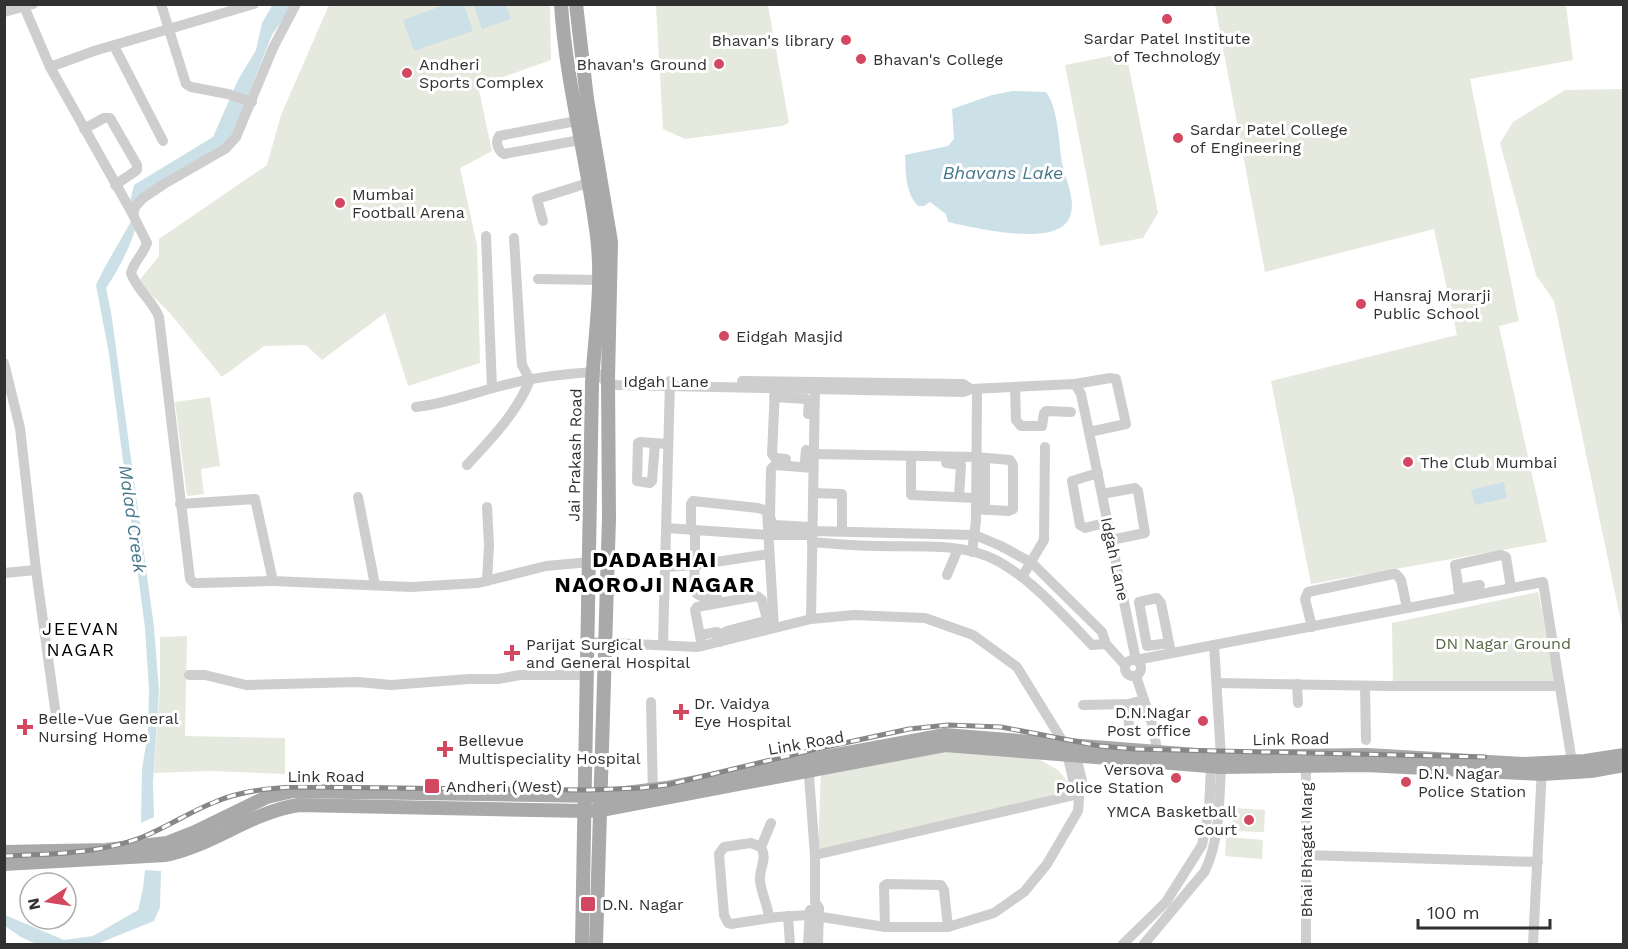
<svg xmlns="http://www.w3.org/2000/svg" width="1628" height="949" viewBox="0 0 1628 949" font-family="'Work Sans',sans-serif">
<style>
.green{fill:#e5e9de}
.water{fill:#cce0e7}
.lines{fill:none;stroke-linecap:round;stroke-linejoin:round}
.minor{stroke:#cecece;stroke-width:10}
.major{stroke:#a9a9a9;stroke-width:14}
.rail-casing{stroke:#868686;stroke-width:5}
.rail{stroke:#fff;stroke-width:3;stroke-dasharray:9;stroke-linecap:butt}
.poi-dot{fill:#d34860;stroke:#fff;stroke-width:2}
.labels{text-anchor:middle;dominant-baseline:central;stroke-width:6;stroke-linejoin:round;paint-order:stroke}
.poi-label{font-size:16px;fill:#313131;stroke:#fff;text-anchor:start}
.street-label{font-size:16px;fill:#313131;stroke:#fff}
.park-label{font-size:16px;fill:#586843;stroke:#fff}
.water-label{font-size:18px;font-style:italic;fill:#47778b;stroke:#fff}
.neighbourhood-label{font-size:18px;letter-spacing:1.5px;fill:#000;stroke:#fff}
.district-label{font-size:22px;font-weight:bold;letter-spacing:1.5px;fill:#000;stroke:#fff}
</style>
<rect width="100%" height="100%" fill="#fff"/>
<!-- green -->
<g class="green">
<polygon points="329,5 550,5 551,60 478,86 492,151 460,168 477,245 480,363 408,386 385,313 322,360 306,345 264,346 222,377 169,312 138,282 159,256 159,239 267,165 281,115"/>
<polygon points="656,5 768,5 789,123 782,126 685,139 663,129"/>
<polygon points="1215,5 1566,5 1573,60 1470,79 1519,321 1499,326 1547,542 1311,584 1271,381 1457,335 1434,229 1265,272"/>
<polygon points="1126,53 1158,213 1143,238 1100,246 1065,65"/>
<polygon points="1623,89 1624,89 1623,631 1554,301 1536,275 1500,143 1513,122 1565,90"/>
<polygon points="210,397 220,466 201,469 204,494 187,496 175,402"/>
<polygon points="1538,592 1560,686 1393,684 1392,623"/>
<polygon points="187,636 185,736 285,738 285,774 210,771 154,773 160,686 160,637"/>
<polygon points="950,749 1040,760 1058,770 1072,787 1071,791 818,851 821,772"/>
<polygon points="1233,808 1265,810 1264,832 1232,831"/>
<polygon points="1226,837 1263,840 1262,859 1225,856"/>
</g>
<!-- water -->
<g class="water">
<path d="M273 4 293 5 272 35 233 133 225 145 141 196C140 229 124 261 106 288L111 312 154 627 159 691 153 783 154 817 141 823 142 769 148 733 149 690 145 628 109 354 96 285 105 267 133 218 129 205 134 185 213 137 238 80 256 50 262 23Z"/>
<polygon points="447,4 464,5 473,31 414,51 403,20"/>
<polygon points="474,5 506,5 511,19 482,29"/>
<path d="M1013 91 1046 92C1058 107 1059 143 1062 163 1065 178 1075 197 1071 213 1064 251 973 227 948 222L946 214 930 202 924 206H918C905 192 906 173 905 155L948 146 954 139 952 109 992 95Z"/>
<polygon points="1504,482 1507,498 1475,505 1471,490"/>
<polygon points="145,870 161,871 160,907 154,921 97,944 36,944 21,937 5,926 5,915 64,940 93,936 138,910 143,889"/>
</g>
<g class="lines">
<!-- minor -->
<g class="minor">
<path d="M23 4 50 67 131 211 147 243C143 255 134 261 131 273 137 290 152 300 159 317L190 579 194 583H200L273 581"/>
<polyline points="161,4 186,84 191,87 228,94 252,102"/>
<polyline points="4,12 33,4"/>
<polyline points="114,46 163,141"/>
<polyline points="50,67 94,51 254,4"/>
<path d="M576 121 499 136C495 142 498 151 504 154L580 140"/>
<polyline points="84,129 104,118 110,118 137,165 137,170 115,185"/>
<polyline points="131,211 143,198 164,184 225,149 236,137 273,48 296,4"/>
<polyline points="543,221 537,199 588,183"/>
<polyline points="486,236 492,388"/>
<polyline points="538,279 598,280"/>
<polyline points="4,363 20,428 36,570 56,716"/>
<polyline points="742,381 963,384 971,389"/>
<polyline points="1075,384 1110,378 1116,379 1126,424 1089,432"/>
<polyline points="1015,387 1016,420 1021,426 1042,426 1044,413 1046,411 1071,412"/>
<polyline points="775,389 772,454 775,458 786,459"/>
<polyline points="774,397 806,399 809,402 808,414"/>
<path d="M416 407C444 404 470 394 497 387 528 378 561 374 593 372L597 373 606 382 617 385 963 392 971 389 1075 384 1081 394 1089 432 1136 660 1543 582 1572 762"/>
<polyline points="655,443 652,481 650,483 637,481 638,443 640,442 668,444"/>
<polyline points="814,454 976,457 1010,460 1013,465 1013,509 1008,511 976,509"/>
<polyline points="911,457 911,495 976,498"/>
<polyline points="805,461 806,450"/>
<polyline points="946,463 961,465 959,497"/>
<path d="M467 465C491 439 516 414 530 380L522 365 521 353 514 238"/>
<polyline points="1098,473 1072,481 1080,525 1085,528 1108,522"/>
<polyline points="813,493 842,494 842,531"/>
<polyline points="1102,494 1135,488 1138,491 1145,533 1111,540"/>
<polyline points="358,497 375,585"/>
<polyline points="180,504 255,499 273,581 411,587 478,583 546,566 590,562"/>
<polyline points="985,510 985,458"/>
<polyline points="812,527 773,525 770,517 771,469 775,465 813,468"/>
<polyline points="666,528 769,535 812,535"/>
<polyline points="691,530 691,504 693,501 758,508 767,511 774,627"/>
<polyline points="695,531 695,565 769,554"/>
<polyline points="812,531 975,535 1001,546 1032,563 1102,632 1106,644 1125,665"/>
<path d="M812 542C835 544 858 546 881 546 914 547 946 544 978 553 1019 564 1063 615 1092 645L1106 644"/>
<polyline points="972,552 976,521 977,389"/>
<polyline points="665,567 695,565 694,584 697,594 705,598 717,597"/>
<polyline points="4,573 36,570"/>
<polyline points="947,575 958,549"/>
<polyline points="1022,577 1044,540 1045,447"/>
<polyline points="487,581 489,545 487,507"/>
<polyline points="1458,589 1480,585"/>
<polyline points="1460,598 1455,565 1501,555 1506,557 1511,588"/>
<polyline points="811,619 815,386"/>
<polyline points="1312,627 1305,599 1308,592 1393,574 1396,574 1401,580 1407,608"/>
<polyline points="700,635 717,632 720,642"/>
<polyline points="726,640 724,633 727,631 761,622 765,630"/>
<polyline points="588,642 698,647 811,619 854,615 925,618 973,635 1017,667 1065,745 1074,783 1080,787"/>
<polyline points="1169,643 1147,646 1139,602 1157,598 1161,603 1171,653"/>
<polyline points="663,644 670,381"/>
<polyline points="1214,645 1221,757"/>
<polyline points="702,646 695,610 697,607 757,596 762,600 768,623"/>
<circle cx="1133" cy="668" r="8"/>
<polyline points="189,675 205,675 246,685 358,682 391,685 469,679 498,679 520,675 588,675"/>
<polyline points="1136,676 1152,724 1159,759"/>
<polyline points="1217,683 1389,686 1560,686"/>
<polyline points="1297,684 1298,703"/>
<polyline points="1365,686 1366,740"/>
<polyline points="651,702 653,797"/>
<polyline points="1128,704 1129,727"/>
<polyline points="1083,705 1128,704 1144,700"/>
<polyline points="808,763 815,855 815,902 819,908 818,944"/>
<polyline points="761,847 771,823"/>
<polyline points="815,855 1079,794"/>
<polyline points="1306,855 1538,862"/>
<polyline points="788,916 790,944"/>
<path d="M769 918C768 905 761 893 760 880 759 867 768 860 761 847L751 843 724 847 719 854 724 915 728 923 731 924 777 917 809 915 885 927H948L994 913 1024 892 1047 864 1078 811 1080 787 1082 781 1074 748"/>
<polyline points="885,927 884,886 887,884 941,885 944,890 948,927"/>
<polyline points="808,944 810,910"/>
<polyline points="1123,944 1166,902 1202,845 1209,809 1211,766"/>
<path d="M1144 944 1205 871C1220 839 1219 801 1221 767"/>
<polyline points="1306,944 1306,759"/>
<polyline points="1533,944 1542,768"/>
</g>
<!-- major -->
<g class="major">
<path d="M561 4C566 83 587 158 597 236 603 284 595 335 592 383L582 944"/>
<polyline points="576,4 587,99 611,242 608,379 609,518 596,944"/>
<polyline points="4,852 106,850 167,843 195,832 267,797 293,791 601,796 666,788 765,768 945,735 1221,757 1367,755 1523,764 1585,761 1624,755"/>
<path d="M4 864 166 855C214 845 251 812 299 805L585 811 601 810 945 745 1221 767 1366 765 1542 774 1591 771 1624 765"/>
</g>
<!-- rail casing -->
<g class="rail-casing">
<path id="rail" d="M4 856C51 854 96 854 140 838 166 828 189 812 215 802 240 791 268 788 295 787L588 790 641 788 667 785 812 750 909 729 948 725 1001 727 1100 746 1134 749 1485 757"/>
</g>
<!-- rail -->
<use href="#rail" class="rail"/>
</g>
<!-- markers -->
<g class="poi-dot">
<circle cx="1167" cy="19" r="6"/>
<circle cx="846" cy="40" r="6"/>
<circle cx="861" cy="59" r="6"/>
<circle cx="719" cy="64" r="6"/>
<circle cx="407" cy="73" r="6"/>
<circle cx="1178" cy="138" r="6"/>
<circle cx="340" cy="203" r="6"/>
<circle cx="1361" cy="304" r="6"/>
<circle cx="724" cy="336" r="6"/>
<circle cx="1408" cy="462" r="6"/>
<path d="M509 644h6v6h6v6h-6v6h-6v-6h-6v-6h6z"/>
<path d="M678 703h6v6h6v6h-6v6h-6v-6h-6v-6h6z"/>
<circle cx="1203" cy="721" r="6"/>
<path d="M22 718h6v6h6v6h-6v6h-6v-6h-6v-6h6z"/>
<path d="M442 740h6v6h6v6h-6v6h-6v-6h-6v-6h6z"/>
<circle cx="1176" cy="778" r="6"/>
<circle cx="1406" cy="782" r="6"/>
<rect x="424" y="778" width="16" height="16" rx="3"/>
<circle cx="1249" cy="820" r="6"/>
<rect x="580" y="896" width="16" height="16" rx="3"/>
</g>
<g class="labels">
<!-- poi labels -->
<g class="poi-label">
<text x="1167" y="38" text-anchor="middle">Sardar Patel Institute<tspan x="1167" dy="18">of Technology</tspan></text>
<text x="834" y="40" text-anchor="end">Bhavan's library</text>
<text x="873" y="59">Bhavan's College</text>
<text x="419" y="64">Andheri<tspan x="419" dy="18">Sports Complex</tspan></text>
<text x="707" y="64" text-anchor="end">Bhavan's Ground</text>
<text x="1190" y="129">Sardar Patel College<tspan x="1190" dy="18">of Engineering</tspan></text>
<text x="352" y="194">Mumbai<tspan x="352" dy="18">Football Arena</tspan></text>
<text x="1373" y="295">Hansraj Morarji<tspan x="1373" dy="18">Public School</tspan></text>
<text x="736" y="336">Eidgah Masjid</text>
<text x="1420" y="462">The Club Mumbai</text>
<text x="526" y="644">Parijat Surgical<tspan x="526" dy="18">and General Hospital</tspan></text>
<text x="694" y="703">Dr. Vaidya<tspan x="694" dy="18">Eye Hospital</tspan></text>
<text x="1191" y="712" text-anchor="end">D.N.Nagar<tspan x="1191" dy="18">Post office</tspan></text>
<text x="38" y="718">Belle-Vue General<tspan x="38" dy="18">Nursing Home</tspan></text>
<text x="458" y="740">Bellevue<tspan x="458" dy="18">Multispeciality Hospital</tspan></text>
<text x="1164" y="769" text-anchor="end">Versova<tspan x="1164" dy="18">Police Station</tspan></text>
<text x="1418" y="773">D.N. Nagar<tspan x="1418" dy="18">Police Station</tspan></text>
<text x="446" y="786">Andheri (West)</text>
<text x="1237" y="811" text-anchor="end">YMCA Basketball<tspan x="1237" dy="18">Court</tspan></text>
<text x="602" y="904">D.N. Nagar</text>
</g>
<!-- street labels -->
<g class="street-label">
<text x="666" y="381">Idgah Lane</text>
<text transform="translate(575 455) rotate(-89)">Jai Prakash Road</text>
<text transform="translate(1115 559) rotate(78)">Idgah Lane</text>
<text transform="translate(1291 739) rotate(-1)">Link Road</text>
<text transform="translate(806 743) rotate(-10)">Link Road</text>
<text x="326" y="776">Link Road</text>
<text transform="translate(1306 850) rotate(-90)">Bhai Bhagat Marg</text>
</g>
<!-- park labels -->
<g class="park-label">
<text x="1503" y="643">DN Nagar Ground</text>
</g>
<!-- water labels -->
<g class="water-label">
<text x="1003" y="172">Bhavans Lake</text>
<text transform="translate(133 519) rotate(82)">Malad Creek</text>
</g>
<!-- neighbourhood labels -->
<g class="neighbourhood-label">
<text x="81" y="628">JEEVAN<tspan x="81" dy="21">NAGAR</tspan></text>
</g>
<!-- district labels -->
<g class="district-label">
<text x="655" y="559">DADABHAI<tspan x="655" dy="25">NAOROJI NAGAR</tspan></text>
</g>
</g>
<!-- border -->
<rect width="1628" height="949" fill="none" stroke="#313131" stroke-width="12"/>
<!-- north arrow -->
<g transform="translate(48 901) rotate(258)"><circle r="28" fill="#ffffff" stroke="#adadad" stroke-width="1.5"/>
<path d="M0-4.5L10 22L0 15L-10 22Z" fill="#d34860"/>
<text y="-9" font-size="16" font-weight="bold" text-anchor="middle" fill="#313131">N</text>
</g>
<!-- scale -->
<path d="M1418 919v9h132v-9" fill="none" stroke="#313131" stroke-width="3"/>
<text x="1427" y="919" font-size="18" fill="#313131" stroke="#ffffff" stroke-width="4.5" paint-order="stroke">100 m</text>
</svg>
